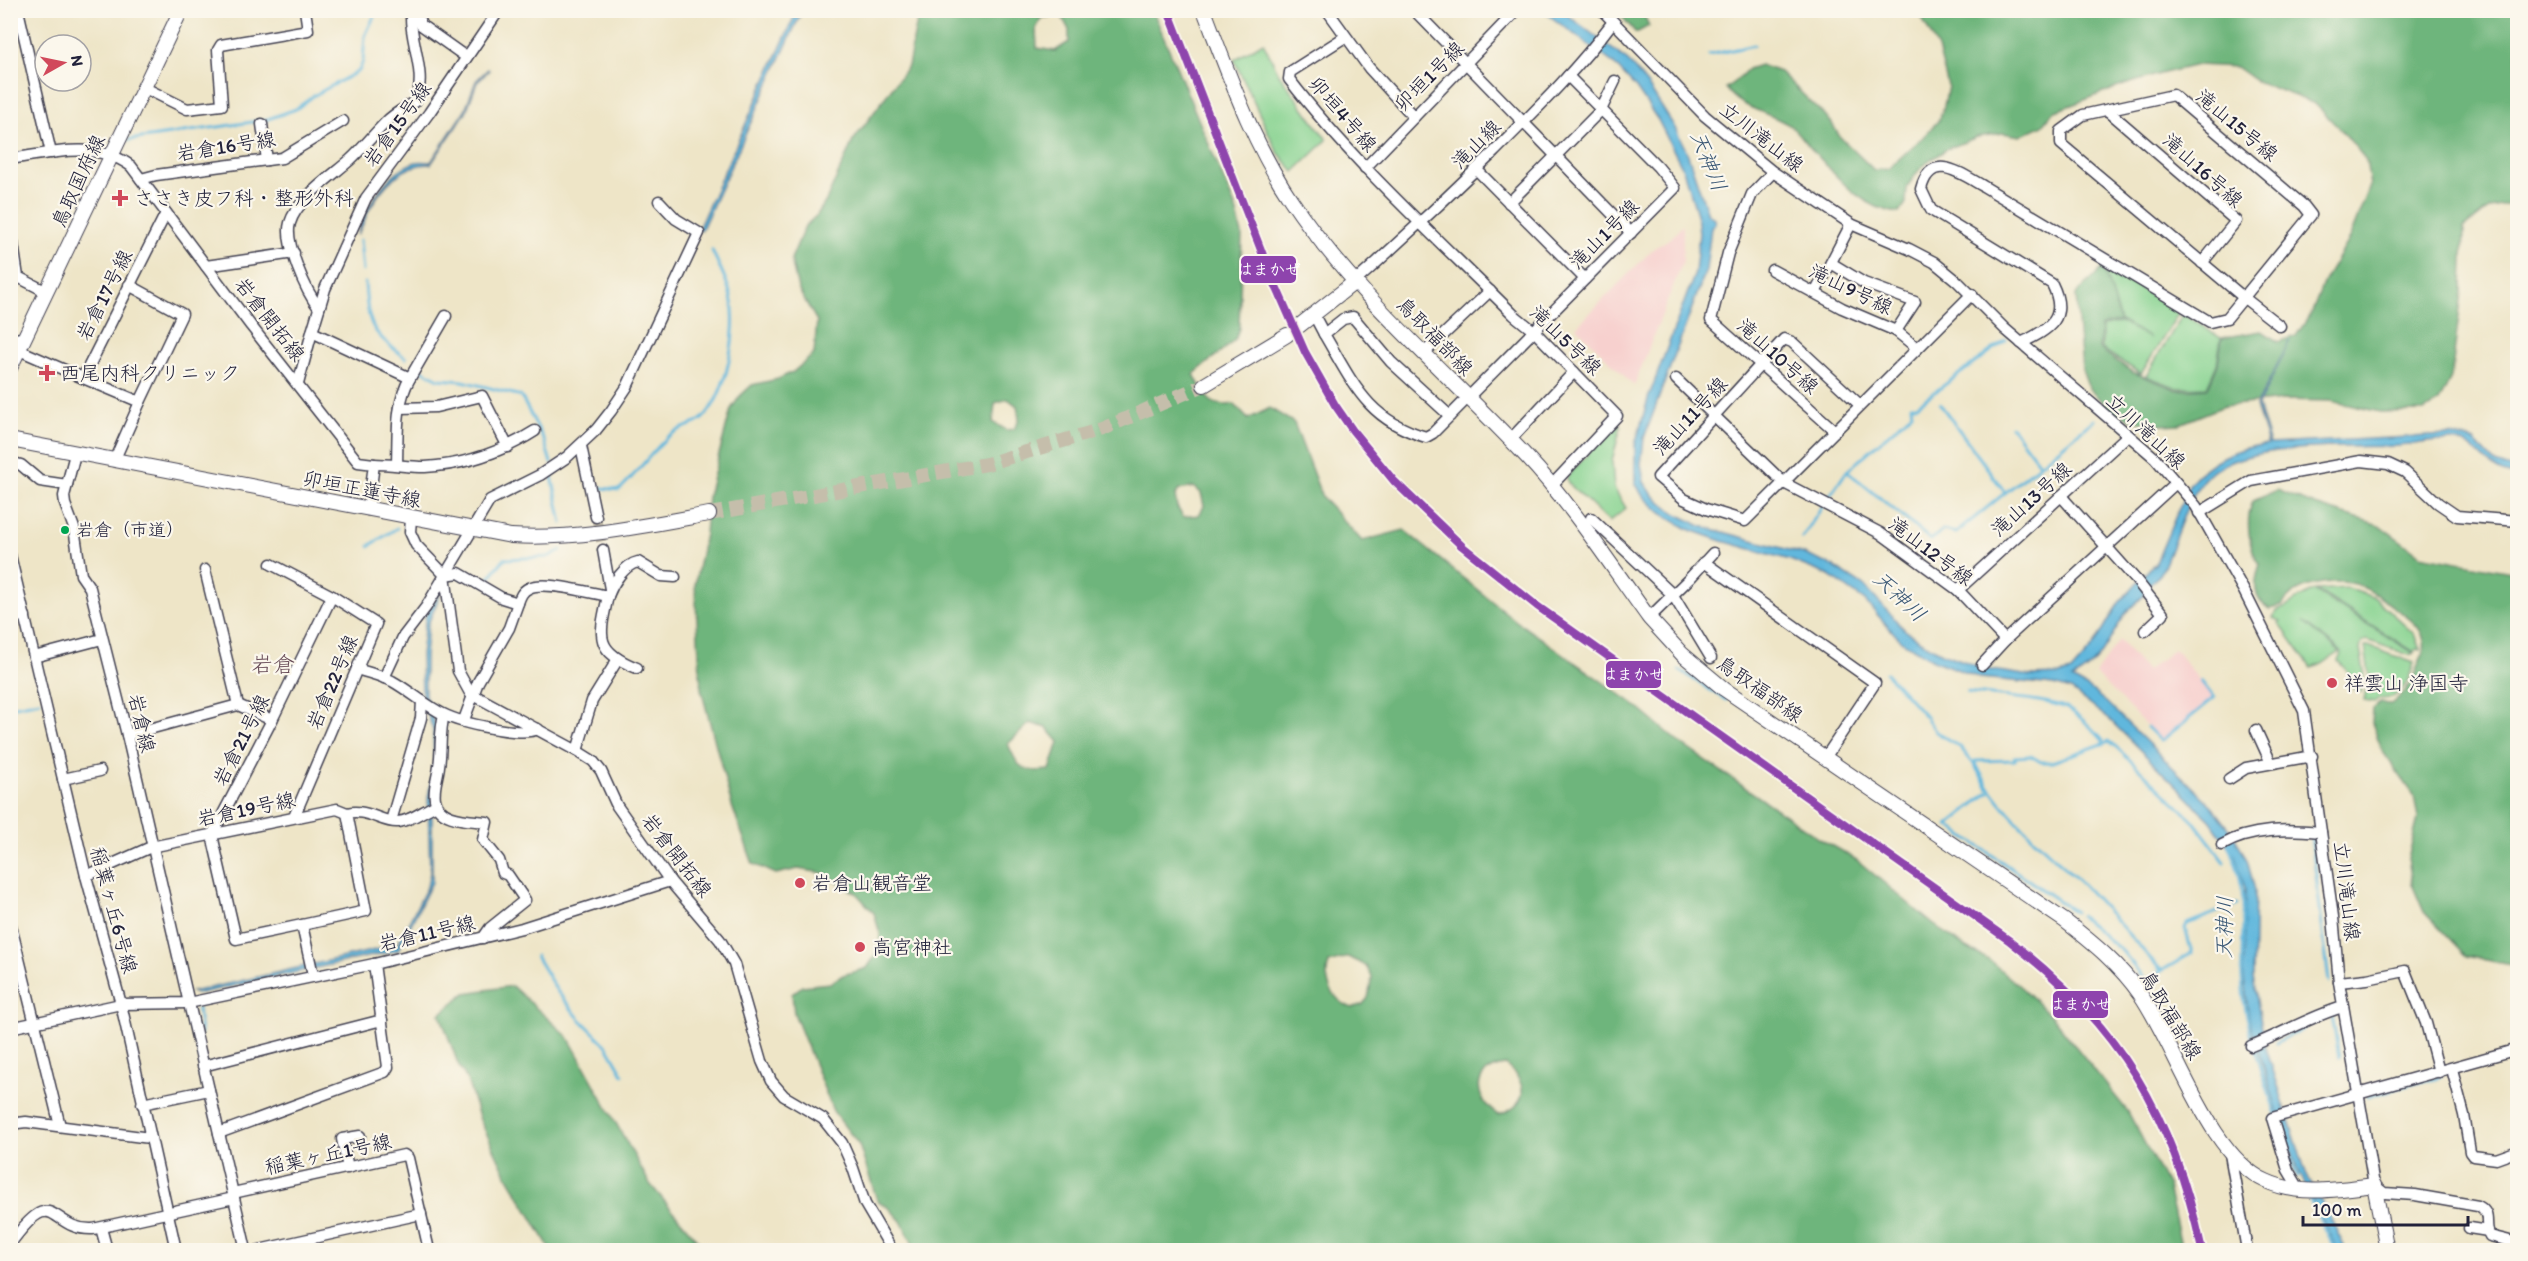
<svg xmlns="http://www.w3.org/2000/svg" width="2528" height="1261" viewBox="0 0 2528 1261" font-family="Itim,'Klee One',sans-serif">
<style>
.built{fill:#f7d0ce}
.green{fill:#88d391;stroke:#557a66;stroke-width:1.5}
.forest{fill:#6eb57b;stroke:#486c5b;stroke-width:1.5;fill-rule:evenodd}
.water{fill:#60b7dd;stroke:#416c8c;stroke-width:1.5}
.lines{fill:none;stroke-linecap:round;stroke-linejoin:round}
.stream{stroke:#60b7dd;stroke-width:3}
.minor-tunnel{stroke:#c5beab;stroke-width:10;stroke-dasharray:10 5;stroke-linecap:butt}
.major-tunnel{stroke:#c5beab;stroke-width:14;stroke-dasharray:14 7;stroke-linecap:butt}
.minor-casing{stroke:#413f50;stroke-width:13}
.major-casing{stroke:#413f50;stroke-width:16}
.minor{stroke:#fff;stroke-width:10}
.major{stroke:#fff;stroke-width:14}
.rail-1-casing{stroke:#fbf7ec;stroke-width:12}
.rail-1{stroke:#8e44ad;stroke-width:8}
.poi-dot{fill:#d1495b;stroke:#fbf7ec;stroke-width:2}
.bus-dot{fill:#00a651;stroke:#fbf7ec;stroke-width:2}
.labels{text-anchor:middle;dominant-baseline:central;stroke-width:4.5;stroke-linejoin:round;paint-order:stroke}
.bus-label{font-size:18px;fill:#22223b;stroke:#fbf7ec;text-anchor:start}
.street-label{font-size:20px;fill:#22223b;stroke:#fbf7ec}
.poi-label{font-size:20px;fill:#22223b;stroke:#fbf7ec;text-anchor:start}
.water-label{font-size:21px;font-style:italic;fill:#385674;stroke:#fbf7ec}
.quarter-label{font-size:22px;fill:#6a4e5a;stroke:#fbf7ec}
.line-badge{stroke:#fbf7ec;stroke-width:2}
.badge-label{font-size:16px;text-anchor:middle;font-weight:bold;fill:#fff}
</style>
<rect width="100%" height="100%" fill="#fbf7ec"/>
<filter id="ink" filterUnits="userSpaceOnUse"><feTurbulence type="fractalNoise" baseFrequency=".0167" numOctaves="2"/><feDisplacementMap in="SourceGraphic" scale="12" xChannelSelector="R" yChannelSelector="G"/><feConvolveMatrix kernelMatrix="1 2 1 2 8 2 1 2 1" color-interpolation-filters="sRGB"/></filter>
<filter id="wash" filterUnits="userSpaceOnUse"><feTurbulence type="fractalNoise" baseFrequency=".008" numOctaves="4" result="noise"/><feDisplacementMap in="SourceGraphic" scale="24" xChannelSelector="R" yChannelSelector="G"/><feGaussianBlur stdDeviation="1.35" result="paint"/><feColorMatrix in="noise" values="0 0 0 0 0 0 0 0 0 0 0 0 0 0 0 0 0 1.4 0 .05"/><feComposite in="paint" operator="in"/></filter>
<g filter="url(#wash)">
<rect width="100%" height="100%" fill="#eee5c7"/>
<!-- built -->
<g class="built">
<polygon points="1683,225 1683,261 1634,386 1576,327 1654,248 1671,238"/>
<polygon points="2119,640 2146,671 2175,649 2213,698 2161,740 2095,674"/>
</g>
<!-- green -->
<g class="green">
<polygon points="1263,42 1279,74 1327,140 1294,172 1277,151 1234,60"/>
<polygon points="2107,268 2179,312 2141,374 2102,349 2102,327 2120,322 2150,338 2120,321 2104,275 2107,274"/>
<polygon points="2183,314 2221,338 2217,364 2207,387 2178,388 2146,376"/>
<polygon points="1618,421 1621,426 1612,461 1614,488 1626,508 1609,522 1568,483 1567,477"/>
<polygon points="2347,588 2375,598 2414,634 2420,650 2416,649 2414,652 2411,650 2316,590"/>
<path d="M2314 591 2414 653 2409 655 2367 640 2362 642 2360 649 2364 672 2361 692 2354 690 2348 672 2338 661 2342 652 2303 622 2340 652 2322 664 2311 668 2279 623 2281 621 2273 618 2276 611C2290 608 2297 596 2314 591Z"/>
<path d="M2365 646H2368L2414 663C2408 683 2401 700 2378 699L2375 702 2364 700 2369 675Z"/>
</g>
<!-- forest -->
<g class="forest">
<path d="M919 11H1153L1236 209 1242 234 1239 328 1235 340 1194 374C1204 394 1208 409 1234 404L1248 419 1270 408 1294 423 1322 497 1362 541 1404 530 1516 621 1631 702 1677 741 1820 839 1857 860 1933 924 1965 947 1989 960 2024 990 2053 1018 2128 1112 2168 1187 2182 1250H916L901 1221 890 1209 877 1200 859 1145 833 1111 794 1013 792 994 802 986 830 983 843 975 867 968 879 950 880 934 874 913 856 893 823 873 798 869 776 874 753 864 732 806 701 689 695 584 705 534 708 496 731 409 740 396 752 385 778 379 793 372 814 354 817 321 798 289 791 259 805 226 817 215 826 201 853 141 908 66ZM1061 15 1069 30V42L1055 51 1037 48 1036 29 1041 18ZM1008 399 1017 406 1019 419 1014 429 1006 430 993 422 995 403ZM1194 487 1201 493 1204 506 1199 515 1183 517 1177 507 1175 496 1179 490ZM1030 723 1047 728 1059 742 1050 770C1022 773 1019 769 1008 744ZM1348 957 1366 966 1372 977 1368 998 1363 1004 1352 1008C1334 1001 1322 982 1329 963ZM1505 1065C1529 1083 1529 1106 1498 1115 1473 1099 1471 1069 1505 1065Z"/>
<polygon points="1617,11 1642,11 1649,26 1636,33"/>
<path d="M1918 11H2517V203L2490 208 2464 228 2462 291 2451 378 2439 402 2424 411 2380 412 2331 401 2283 400 2224 406 2180 424 2159 425 2130 419 2110 409 2089 389 2082 370 2076 295 2103 267 2120 321 2101 326 2100 349 2132 372 2178 390 2208 388 2218 364 2222 338 2261 331 2279 342 2296 336 2312 312 2324 281 2350 237 2370 186 2366 160 2344 133 2315 104 2256 81 2236 67 2197 65 2160 74 2124 85 2053 112 2043 125 2020 136 2003 133 1977 137 1947 149 1927 162 1915 175 1907 187 1906 203 1899 213C1858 209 1832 170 1805 142 1800 136 1795 129 1789 125 1767 111 1741 110 1726 88L1738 79 1748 69 1760 65 1780 72 1831 122 1840 137 1874 170 1888 169 1922 138 1939 120 1944 106 1948 86 1938 48Z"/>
<path d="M2277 490 2315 505 2379 525 2420 555 2511 572 2517 571V966L2466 956 2424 912 2412 884 2408 858 2418 819 2414 795 2383 752 2372 723 2373 709 2380 703 2391 704C2410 689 2408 688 2417 668 2420 659 2426 652 2424 642 2422 627 2410 619 2399 611 2386 602 2375 592 2360 586 2338 577 2294 583 2282 606L2269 609C2252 597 2254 583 2260 564 2248 548 2245 519 2253 501Z"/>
<polygon points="512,986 568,1037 650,1184 706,1250 551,1250 506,1174 480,1120 467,1080 458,1064 440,1014 465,993"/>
</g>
<!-- water -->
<g class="water">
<polygon points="797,11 802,11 701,231 698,229"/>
<path d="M1543 11H1562L1628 61 1649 87 1674 126 1687 152 1708 214 1714 218 1715 223 1711 227 1706 270 1644 438 1641 464 1644 482 1653 495 1675 513 1701 526 1804 554 1833 566 1864 586 1905 630 1920 641 1942 653 1985 669 2031 676 2059 675 2071 672 2093 647 2118 604 2153 565H2155L2189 485C2209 459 2236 448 2268 444L2256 406 2290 340 2258 406 2270 444 2450 435 2474 441 2495 463 2517 470V475C2483 473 2482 443 2452 441 2433 439 2416 445 2398 446 2348 448 2239 441 2204 479 2185 501 2174 547 2161 573 2158 578 2151 581 2148 586 2145 590 2145 594 2141 598 2137 603 2132 606 2128 610 2108 637 2105 662 2072 679L2088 688 2106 702 2213 807 2234 835 2247 860 2255 890 2253 977 2265 1045 2307 1176 2323 1203 2346 1250H2337L2300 1174 2280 1120 2249 1019 2243 971 2245 888 2235 856 2211 821 2111 721 2071 690 2054 685 1980 678 1935 661 1901 641 1865 601 1830 576 1790 560 1722 541 1688 529 1661 513 1642 495 1635 482V445L1648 399 1695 273 1699 233 1697 214 1682 167 1658 120 1636 88 1613 63Z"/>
<path d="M488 69 489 70 477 82 466 112 431 164C403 163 382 186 369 210 365 218 362 229 357 235 365 207 387 171 416 162 420 161 426 162 431 162L465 110 476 81Z"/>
<polygon points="443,588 428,624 425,656 425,695 437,730 437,764 432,790 432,882 398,950 196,994 192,992 397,945 427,887 430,873 428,798 434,763 433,730 422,697 421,654 426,614"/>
</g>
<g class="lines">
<!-- stream -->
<g class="stream">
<polyline points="1709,55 1754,45"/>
<polyline points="265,120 296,109 313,96 359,71 363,61 365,36 377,10"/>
<polyline points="129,140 259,121"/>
<polyline points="360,240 363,271"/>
<path d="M365 283C368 327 371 332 406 358"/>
<polyline points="420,369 439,379 463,381 521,396 544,440 551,463"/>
<polyline points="1940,404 2004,491"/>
<polyline points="2011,426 2039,463"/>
<polyline points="1847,471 1931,540 1943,530 1956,533 2094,420"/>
<polyline points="551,472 562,523"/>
<path d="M594 487 619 490C637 474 651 452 669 436 678 428 693 426 702 419 727 396 739 329 731 297 728 281 718 265 712 250"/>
<polyline points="1828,498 1847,471 1912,413 1911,405 1917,405 2006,340"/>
<polyline points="1802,538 1822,507"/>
<polyline points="369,546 397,528"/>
<polyline points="485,583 504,559 548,557 561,550"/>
<polyline points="1679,670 1726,700"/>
<polyline points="1886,673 1926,717 1936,732 1960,747 1973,763 1988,788"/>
<path d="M1967 692C1991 696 2047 699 2066 708 2081 716 2094 730 2105 743L2109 741 2114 745 2192 819 2225 862"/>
<polyline points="10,707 40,701"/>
<polyline points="2147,727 2161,741 2214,698 2201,681"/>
<path d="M2105 743 2052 762H2041L2031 756 2014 757 2015 760 1975 761C1993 806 2045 848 2080 882 2108 910 2134 941 2161 970"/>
<polyline points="1989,792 1948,825 2075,912"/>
<polyline points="2311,835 2329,982"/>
<path d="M2228 845C2255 896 2237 937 2243 990 2247 1032 2264 1074 2276 1115"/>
<polyline points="2080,916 2122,951 2146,980 2192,953 2185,928 2187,924 2237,904"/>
<polyline points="536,956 557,991 578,1017 607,1046 623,1074"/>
<polyline points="198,1009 201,1033"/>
<polyline points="2332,1015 2339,1057"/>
<polyline points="2276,1043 2305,1027"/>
<polyline points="2367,1097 2441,1076"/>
<polyline points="2285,1144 2298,1177"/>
<polyline points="2308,1196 2335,1250"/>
</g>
</g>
</g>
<g filter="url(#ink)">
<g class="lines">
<!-- minor-tunnel -->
<polyline class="minor-tunnel" points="596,517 603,550"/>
<!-- major-tunnel -->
<polyline class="major-tunnel" points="709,514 987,464 1102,429 1204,385"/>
<!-- minor casing -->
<g class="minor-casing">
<g id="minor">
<polyline points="18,10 51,153"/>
<polyline points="416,10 421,25 466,57"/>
<polyline points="1327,10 1369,68 1414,117"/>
<polyline points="1414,10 1631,233"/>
<path d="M1602 10 1705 116 1773 172 1851 224 1909 249 1934 262 1957 281 2005 329 2155 458 2196 506 2244 591 2304 711 2333 917 2339 982 2374 1185 2384 1193 2415 1195 2478 1206C2493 1214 2483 1225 2490 1236L2518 1243"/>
<path d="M1345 37 1290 72 1289 79C1355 165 1437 238 1514 315L1535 332 1617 416 1551 486"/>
<polyline points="145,88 187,109 222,105 218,50 221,45 308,30 305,10"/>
<polyline points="2107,110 2236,221 2202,263"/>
<polyline points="262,124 267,160"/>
<path d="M10 159C51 153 96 140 131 166L251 326 358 462 374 464 368 510"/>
<polyline points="1365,168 1517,10"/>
<polyline points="1476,169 1585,279"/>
<polyline points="1773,172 1752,194 1728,253 1711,320 1835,431"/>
<polyline points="141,179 156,175 282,158 343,121"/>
<polyline points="1509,203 1601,110 1615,81"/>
<polyline points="10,223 18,277 47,292"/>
<polyline points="206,266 294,253"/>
<polyline points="1772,270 1842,308 1896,331 1915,302 1864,283 1831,263"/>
<path d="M1356 281C1403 239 1449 196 1494 152 1535 111 1577 70 1612 23"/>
<polyline points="129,285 182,314 140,402"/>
<polyline points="1815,293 1851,224"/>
<path d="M319 308C306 292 284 242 290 223 297 199 332 176 350 160 363 148 373 135 385 123 393 114 405 108 415 102 428 76 410 42 411 16L415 10"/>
<polyline points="1314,315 1324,334"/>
<polyline points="1896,331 1917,348"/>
<polyline points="312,332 325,289 366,198 429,113 499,10"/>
<polyline points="10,339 25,338"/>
<path d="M2021 343C2050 329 2069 318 2052 284L1931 210 1921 189C1931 151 1960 173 1983 186L2210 322 2227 318 2311 215 2304 206 2173 95 2083 115 2061 131V144L2243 297 2280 326"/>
<polyline points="19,350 83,378"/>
<polyline points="1424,353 1490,291"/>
<polyline points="1676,379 1784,483 1880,533 1958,590 2005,640 2176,483"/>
<polyline points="298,384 312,332 410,378 446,316"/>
<polyline points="1860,405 1792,342 1784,339 1658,477 1684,499 1706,509 1745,521 1972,294"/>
<polyline points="400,408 436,407 482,396 508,447"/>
<path d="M1450 416 1391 362 1353 317 1343 319 1324 334C1353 383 1367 420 1426 437L1433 433 1675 188 1658 167 1568 76"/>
<polyline points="1510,440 1574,372"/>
<polyline points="581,446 596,517"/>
<polyline points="75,454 64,496 65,504 74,528 81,575 90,588 127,735 246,1250"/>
<polyline points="114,461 140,402 83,378 166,213"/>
<polyline points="10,462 21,465 40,481 67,485"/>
<path d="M374 464C391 464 408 467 425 467 465 465 502 452 535 431"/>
<path d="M397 464C398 435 395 404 410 378"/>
<polyline points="2061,496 2137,581 2163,614 2145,631"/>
<polyline points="2199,513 2251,481 2361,461 2388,464 2405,472 2438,503 2457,516 2518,521"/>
<polyline points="1591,518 1673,595 1711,658"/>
<polyline points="411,519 410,532 416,545 445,575 458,671 470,693 577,751 593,761 601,771 617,806 670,881 720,940 734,964 762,1061 771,1081 784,1096 823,1119 842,1143 853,1168 865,1204 892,1250"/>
<polyline points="603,550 610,589"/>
<polyline points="10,555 86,876 121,1004 176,1250"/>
<polyline points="1704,562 1875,683 1825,758"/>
<polyline points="271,564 332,596 376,624 294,817"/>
<polyline points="205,570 238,705"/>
<path d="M445 575 459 573 502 598 518 603C520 597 522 591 529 588 543 580 590 593 608 596 613 583 624 565 638 562L661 576 675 577"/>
<polyline points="1958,590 2128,435"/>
<path d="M608 596C599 636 594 651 637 668"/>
<polyline points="10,617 25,616"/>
<polyline points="1649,618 1689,579 1713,553"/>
<polyline points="34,657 102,639"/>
<polyline points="1982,665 2005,640"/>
<path d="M357 669C369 673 382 676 392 681 410 691 425 705 443 714 460 723 521 737 538 729"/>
<polyline points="384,678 403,637 426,607 490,500 540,475 567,457 596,430 611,411 627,387 699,233 676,219 659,201"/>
<polyline points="238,705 272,720"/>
<path d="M444 715C439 732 442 749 439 766 438 777 433 788 435 799 438 821 469 820 487 822L483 840 499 860 503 873 508 875 525 900 490 928 483 938"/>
<polyline points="464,720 478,682 509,628 518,603"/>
<polyline points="2256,730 2271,763"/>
<polyline points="127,735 238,705"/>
<polyline points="577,751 592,701 618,659"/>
<polyline points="63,779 100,771"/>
<polyline points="2229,779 2246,768 2312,756"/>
<polyline points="391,821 421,718 422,701"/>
<path d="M2222 845C2252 828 2287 829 2321 832"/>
<polyline points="86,876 151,847 337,809 347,813"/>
<polyline points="10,922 60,1126"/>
<polyline points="302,925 236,939 212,835 272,720 332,596"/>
<path d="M313 975 302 925 366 911 347 813C367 808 384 824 398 822 414 820 423 810 437 805"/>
<polyline points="2339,982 2367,979 2405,971 2426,1023 2439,1072"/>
<polyline points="10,1028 121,1004 188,1003 374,964 522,928 670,881"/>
<path d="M2251 1046C2282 1034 2311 1016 2343 1007"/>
<polyline points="203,1066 382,1020"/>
<polyline points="2452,1069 2464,1115 2470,1152 2473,1156 2496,1159 2518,1151"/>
<polyline points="142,1104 209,1090"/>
<polyline points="10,1124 26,1122 150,1138"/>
<polyline points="219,1133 385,1072 388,1067 374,964"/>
<polyline points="2230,1154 2247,1250"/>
<polyline points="348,1168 342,1139 360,1136"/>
<polyline points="2300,1190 2288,1170 2272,1118 2518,1049"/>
<polyline points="233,1193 404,1155 408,1158 429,1250"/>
<polyline points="101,1228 107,1250"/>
<polyline points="2469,1228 2488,1231"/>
<path d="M10 1244C57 1180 48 1231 93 1229L234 1198"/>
<polyline points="259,1250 421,1214"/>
</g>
</g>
<!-- major casing -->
<g class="major-casing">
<g id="major">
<path d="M1204 10C1229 75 1252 142 1291 200 1355 296 1447 372 1526 456 1572 505 1610 564 1649 618L1682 654 1724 689 2065 921C2093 943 2120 965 2140 994 2177 1047 2208 1155 2266 1181 2300 1197 2339 1189 2374 1185L2387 1250"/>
<polyline points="1299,326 1356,281"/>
<polyline points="10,368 181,10"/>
<polyline points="1204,385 1287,335"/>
<path d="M10 440 511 536C578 540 643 526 709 514"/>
</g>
</g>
<!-- minor -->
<use href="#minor" class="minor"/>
<!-- major -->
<use href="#major" class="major"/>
<!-- rail-1 casing -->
<g class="rail-1-casing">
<path id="rail-1" d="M1168 10 1268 268 1305 352 1335 405 1353 431 1394 481 1462 546 1537 606 2010 941C2120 1026 2173 1115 2202 1250"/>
</g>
<!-- rail-1 -->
<use href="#rail-1" class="rail-1"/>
</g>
</g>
<!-- markers -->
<g class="poi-dot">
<path d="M117 189h6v6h6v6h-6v6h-6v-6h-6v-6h6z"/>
<path d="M44 364h6v6h6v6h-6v6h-6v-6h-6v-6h6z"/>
<circle cx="2332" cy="683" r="6"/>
<circle cx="800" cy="883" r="6"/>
<circle cx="860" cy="947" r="6"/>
</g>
<circle class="bus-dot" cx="65" cy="530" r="5"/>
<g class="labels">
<!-- bus labels -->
<g class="bus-label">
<text x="76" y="530">岩倉（市道）</text>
</g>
<!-- street labels -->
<g class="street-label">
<text transform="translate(1429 76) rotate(-45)">卯垣1号線</text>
<text transform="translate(1343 114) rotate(49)">卯垣4号線</text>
<text transform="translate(397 124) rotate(-54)">岩倉15号線</text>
<text transform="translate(2237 125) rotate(40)">滝山15号線</text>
<text transform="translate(1762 137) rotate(38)">立川滝山線</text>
<text transform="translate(1476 144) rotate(-45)">滝山線</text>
<text transform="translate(226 146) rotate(-9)">岩倉16号線</text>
<text transform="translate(2203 170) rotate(42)">滝山16号線</text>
<text transform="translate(78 181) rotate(-65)">鳥取国府線</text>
<text transform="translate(1604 234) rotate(-45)">滝山1号線</text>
<text transform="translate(1851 289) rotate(26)">滝山9号線</text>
<text transform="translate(104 295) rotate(-63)">岩倉17号線</text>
<text transform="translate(270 319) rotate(52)">岩倉開拓線</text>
<text transform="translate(1435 336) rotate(46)">鳥取福部線</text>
<text transform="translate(1566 340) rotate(44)">滝山5号線</text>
<text transform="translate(1778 356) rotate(42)">滝山10号線</text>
<text transform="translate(1690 416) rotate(-47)">滝山11号線</text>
<text transform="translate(2146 431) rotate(43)">立川滝山線</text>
<text transform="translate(362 489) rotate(11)">卯垣正蓮寺線</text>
<text transform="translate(2031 499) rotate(-42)">滝山13号線</text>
<text transform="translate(1931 551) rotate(37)">滝山12号線</text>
<text transform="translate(332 682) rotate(-67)">岩倉22号線</text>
<text transform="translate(1760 689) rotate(35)">鳥取福部線</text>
<text transform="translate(142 723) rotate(77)">岩倉線</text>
<text transform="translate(241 740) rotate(-63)">岩倉21号線</text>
<text transform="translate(246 809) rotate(-12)">岩倉19号線</text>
<text transform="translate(677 855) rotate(52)">岩倉開拓線</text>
<text transform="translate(2347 891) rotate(83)">立川滝山線</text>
<text transform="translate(114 910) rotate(75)">稲葉ヶ丘6号線</text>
<text transform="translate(427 933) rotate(-13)">岩倉11号線</text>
<text transform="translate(2171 1015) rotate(59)">鳥取福部線</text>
<text transform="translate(328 1154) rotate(-12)">稲葉ヶ丘1号線</text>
</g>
<!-- poi labels -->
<g class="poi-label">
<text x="134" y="198">ささき皮フ科・整形外科</text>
<text x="60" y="373">西尾内科クリニック</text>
<text x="2344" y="683">祥雲山 浄国寺</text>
<text x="812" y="883">岩倉山観音堂</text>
<text x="872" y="947">高宮神社</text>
</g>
<!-- water labels -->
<g class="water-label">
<text transform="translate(1709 161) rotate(68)">天神川</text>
<text transform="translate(1900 596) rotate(43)">天神川</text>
<text transform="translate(2224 927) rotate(-89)">天神川</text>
</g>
<!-- quarter labels -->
<g class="quarter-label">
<text x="273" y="664">岩倉</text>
</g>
</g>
<g class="line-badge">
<rect x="1240" y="255" width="57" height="29" rx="6" fill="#8e44ad"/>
<rect x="1605" y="660" width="57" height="29" rx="6" fill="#8e44ad"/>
<rect x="2052" y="990" width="57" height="29" rx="6" fill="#8e44ad"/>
</g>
<g class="badge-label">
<text x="1269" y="275">はまかぜ</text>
<text x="1633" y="680">はまかぜ</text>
<text x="2080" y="1010">はまかぜ</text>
</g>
<!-- margin -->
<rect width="2528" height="1261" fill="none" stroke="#fbf7ec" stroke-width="36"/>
<!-- north arrow -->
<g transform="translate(63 63) rotate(81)"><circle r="28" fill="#fbf7ec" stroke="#a4a2a5" stroke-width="1.5"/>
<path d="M0-4.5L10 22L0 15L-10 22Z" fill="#d1495b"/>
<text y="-9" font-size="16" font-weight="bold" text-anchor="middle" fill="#22223b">N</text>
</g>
<!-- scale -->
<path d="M2303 1216v9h165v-9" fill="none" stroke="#22223b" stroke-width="3"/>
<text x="2312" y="1216" font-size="18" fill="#22223b" stroke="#fbf7ec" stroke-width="4.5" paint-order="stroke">100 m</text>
</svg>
